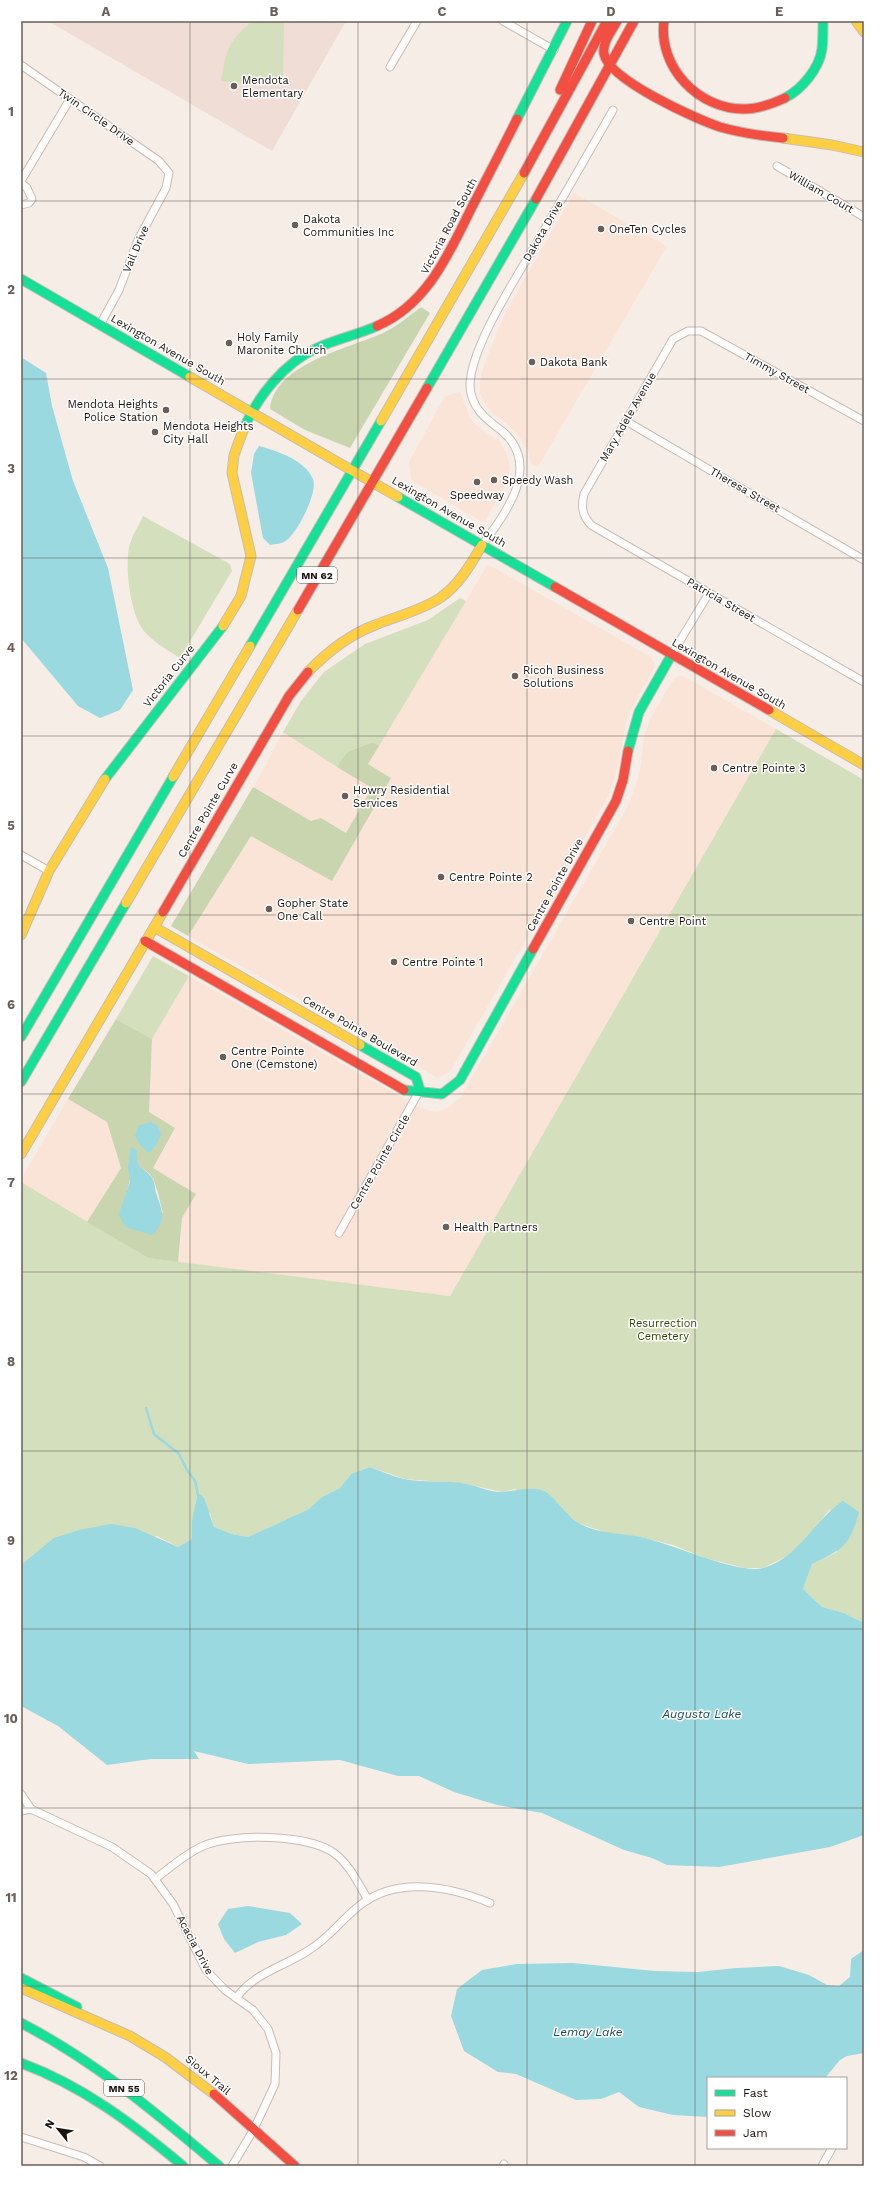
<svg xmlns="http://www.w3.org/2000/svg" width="885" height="2187" viewBox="0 0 885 2187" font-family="'Work Sans',sans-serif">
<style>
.built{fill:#fae4d7}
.education{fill:#efddd6}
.green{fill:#d4dfbd}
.forest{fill:#c9d5af;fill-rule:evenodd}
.water{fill:#99d9df}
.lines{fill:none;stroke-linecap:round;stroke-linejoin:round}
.stream{stroke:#99d9df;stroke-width:2.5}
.street-casing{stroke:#c6bdb7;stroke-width:9}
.fast-casing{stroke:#c6bdb7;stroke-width:11}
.slow-casing{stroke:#c6bdb7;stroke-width:11}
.jam-casing{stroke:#c6bdb7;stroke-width:11}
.street{stroke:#fefcfb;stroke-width:7}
.fast{stroke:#16e098;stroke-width:9}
.slow{stroke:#ffcf43;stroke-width:9}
.jam{stroke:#f24e42;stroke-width:9}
.grid{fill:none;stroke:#685f5a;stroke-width:1;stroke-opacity:0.55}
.poi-dot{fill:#685f5a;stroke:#fff;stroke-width:1.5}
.labels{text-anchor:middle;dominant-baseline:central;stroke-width:3;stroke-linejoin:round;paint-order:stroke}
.shield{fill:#fff;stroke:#5f5a56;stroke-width:1}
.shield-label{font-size:10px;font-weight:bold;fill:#1b130e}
.poi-label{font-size:11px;fill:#1b130e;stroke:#fff;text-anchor:start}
.street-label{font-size:11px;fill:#1b130e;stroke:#fff}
.park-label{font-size:11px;fill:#2e4600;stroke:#fff}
.water-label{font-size:12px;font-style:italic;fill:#1e494f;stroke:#fff}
.neatline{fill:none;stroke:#685f5a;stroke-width:1.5}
.grid-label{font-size:13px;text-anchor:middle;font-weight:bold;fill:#685f5a}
</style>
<rect width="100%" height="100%" fill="#f7ede7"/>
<!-- built -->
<g class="built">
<polygon points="574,193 667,246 538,467 531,464 529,452 520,438 507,424 492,413 485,404 480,393 480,381 484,365 505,313"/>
<polygon points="460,392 470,418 477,426 500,442 507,455 510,468 506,484 484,523 411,480 409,462 445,396"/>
<polygon points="489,565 651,657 654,662 654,668 633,706 626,722 618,766 609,795 450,1072 438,1078 188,936 251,835 332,881 391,778 368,764 485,569"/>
<polygon points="683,676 776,729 450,1296 178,1262 182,1218 195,1194 153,1168 175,1128 149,1112 152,1039 189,976 420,1108 437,1112 447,1108 460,1098 627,808 635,788 640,770 644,737 651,717 669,686 676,677"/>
<polygon points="283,732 372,788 346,833 321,818 311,822 254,787"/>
<polygon points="68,1099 107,1122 121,1168 87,1222 21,1182 21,1179"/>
</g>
<!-- education -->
<polygon class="education" points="48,21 346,21 272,151"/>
<!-- green -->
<g class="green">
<path d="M253 21H284L283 81 275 86 221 81C226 51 228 40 253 21Z"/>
<path d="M143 516 230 564 232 571 180 658C167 650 153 642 143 630 130 612 124 564 130 544 133 534 139 525 143 516Z"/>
<polygon points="460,598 466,601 379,746 373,742 347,752 337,767 283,732 301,701 324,672 365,644 428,620"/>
<polygon points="776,729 864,780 864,1623 844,1613 822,1607 803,1589 812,1564 837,1552 830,1509 800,1546 785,1557 763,1568 745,1568 705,1558 673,1545 641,1537 607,1533 578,1523 562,1510 515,1489 502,1492 467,1484 405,1479 370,1467 351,1474 340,1488 322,1497 309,1509 248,1537 232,1534 214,1527 210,1513 192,1521 192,1539 178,1547 157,1536 34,1556 21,1565 21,1182 148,1258 450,1296"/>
<polygon points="153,956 189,976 152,1039 116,1019"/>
</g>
<!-- forest -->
<g class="forest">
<path d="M421 307 430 313 350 448 305 430 270 409C275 363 348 349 383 333 396 327 409 316 421 307Z"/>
<polygon points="373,742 379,746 368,764 391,778 332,881 251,836 188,936 171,926 253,787 311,821 321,818 346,833 372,788 337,767 347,752"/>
<path d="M116 1019 152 1039 149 1112 175 1128 153 1168 196 1194 182 1218 178 1262 148 1258 87 1222 121 1168 107 1122 68 1099ZM137 1150C135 1174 146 1165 153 1179 158 1189 160 1203 163 1213L127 1192Z"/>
</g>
<!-- water -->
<g class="water">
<polygon points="21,357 46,373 52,406 73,481 108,568 133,690 120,710 100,718 78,706 21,638"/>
<path d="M259 446C277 451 305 460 313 479 318 493 298 531 287 540 283 544 275 544 270 545L263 538 251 473 254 454Z"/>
<polygon points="150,1122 157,1125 161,1134 157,1144 149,1153 141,1146 135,1136 138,1126"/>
<path d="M131 1147 137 1150C136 1172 143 1165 152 1178 155 1182 155 1189 156 1193 162 1211 168 1220 152 1235L125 1227 119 1214 130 1182 128 1167Z"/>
<path d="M370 1467C381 1471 392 1476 404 1479 424 1483 447 1480 467 1484 478 1486 491 1493 502 1492 515 1491 532 1486 544 1491 552 1494 567 1516 577 1522 596 1534 620 1533 641 1537 670 1543 739 1575 763 1568 799 1558 814 1520 843 1501L859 1512C849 1547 843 1549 812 1564L803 1589 822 1607 844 1613 864 1623V1835L830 1847 719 1867 667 1865 652 1858 624 1850 542 1813 497 1805 454 1792 419 1776H398L340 1760 248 1764 194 1751 199 1759H151L107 1765 58 1726 21 1706V1565L54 1538 79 1530 111 1524 135 1528 178 1547 192 1539V1521L198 1493 204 1498 214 1527 232 1534 248 1537 309 1509 322 1497 340 1488 351 1474Z"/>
<polygon points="248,1906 290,1913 302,1924 286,1935 258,1942 235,1953 224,1939 218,1924 228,1909"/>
<polygon points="864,1950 864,2053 847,2056 840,2060 825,2078 708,2078 708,2117 673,2115 639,2107 619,2092 601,2099 576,2100 516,2074 498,2072 464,2051 451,2016 457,1989 482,1970 517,1964 573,1963 655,1971 698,1972 736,1968 779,1966 809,1975 827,1985 839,1986 850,1977 851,1959"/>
</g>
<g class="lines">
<!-- stream -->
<polyline class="stream" points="146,1408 154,1434 179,1454 187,1470 195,1481 198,1495"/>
<!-- street casing -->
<g class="street-casing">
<g id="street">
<polyline points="503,21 554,50"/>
<polyline points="21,65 159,161 169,173 166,188 138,240 119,290 100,325"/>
<polyline points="390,67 417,21"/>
<polyline points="777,166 864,217"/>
<polyline points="21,181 70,99"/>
<polyline points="21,183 27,188 32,199 29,203 21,205"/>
<polyline points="626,421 864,560"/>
<path d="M864 421 701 331H688L673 339 584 494C581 507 582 515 591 525L864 682"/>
<path d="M482 545C506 514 542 465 502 431 486 419 471 408 470 386 470 348 516 278 536 244 562 199 587 155 613 110"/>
<polyline points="672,654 709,593"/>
<polyline points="21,855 49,871"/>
<polyline points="339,1233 420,1090"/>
<polyline points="21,1794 31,1809 112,1847 151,1874 173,1904 206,1970 225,1990 253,2010 268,2029 276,2053 275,2084 254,2129 232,2166"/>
<polyline points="21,1811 31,1809"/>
<path d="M155 1879C171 1867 185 1854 203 1846 232 1833 308 1834 334 1853 350 1865 358 1883 368 1900"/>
<path d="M236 1998C255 1972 284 1967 309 1950 329 1938 341 1920 359 1906 396 1876 449 1886 490 1903"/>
<polyline points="21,2137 84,2157 100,2166"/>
<polyline points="503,2166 504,2164"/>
<polyline points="822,2166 832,2148"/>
</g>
</g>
<!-- fast casing -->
<g class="fast-casing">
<g id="fast">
<path d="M785 98C802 89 819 69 822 49 823 40 823 30 823 21"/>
<polyline points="517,119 567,21"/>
<polyline points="21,279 190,377"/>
<polyline points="427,388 536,199"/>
<path d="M244 428C258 396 284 363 317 348 336 339 357 335 377 326"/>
<polyline points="398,497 555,587"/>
<polyline points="250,646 381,421"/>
<polyline points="628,751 639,712 672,654"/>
<polyline points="105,779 223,626"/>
<polyline points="21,1037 173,777"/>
<polyline points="360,1045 416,1077 420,1090"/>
<polyline points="21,1082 126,903"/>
<polyline points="404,1090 442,1094 460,1080 533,949"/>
<polyline points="21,1978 77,2007"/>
<path d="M21 2023C95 2061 156 2113 219 2166"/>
<path d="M21 2063C83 2086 133 2124 183 2166"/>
</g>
</g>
<!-- slow casing -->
<g class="slow-casing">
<g id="slow">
<polyline points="856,21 864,32"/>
<polyline points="783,138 832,145 864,152"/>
<polyline points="190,377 398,497"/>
<polyline points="381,421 524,173"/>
<polyline points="223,626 241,596 251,556 232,473 234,455 244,428"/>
<path d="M308 672C327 652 349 635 375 625 397 616 420 611 440 598 459 585 471 564 482 545"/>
<polyline points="769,710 864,765"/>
<polyline points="173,777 250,646"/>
<polyline points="126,903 298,610"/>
<polyline points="154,927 360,1045"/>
<polyline points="21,935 49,871 105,779"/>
<polyline points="21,1154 163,912"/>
<polyline points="21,1988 130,2036 165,2057 214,2094"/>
</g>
</g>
<!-- jam casing -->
<g class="jam-casing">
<g id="jam">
<path d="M617 21C612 31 602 42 604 54 609 80 696 119 720 127 741 133 762 136 783 138"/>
<path d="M664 21C658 67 698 109 744 109 758 109 772 104 785 98"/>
<polyline points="560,90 592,21"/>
<polyline points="524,173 607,21"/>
<polyline points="536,199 634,21"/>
<path d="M377 326C428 304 449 253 472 207 487 178 502 149 517 119"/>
<polyline points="555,587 769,710"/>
<polyline points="298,610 427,388"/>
<polyline points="163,912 289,696 308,672"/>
<polyline points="145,941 404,1090"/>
<polyline points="533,949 616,801 623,780 628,751"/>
<polyline points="214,2094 295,2166"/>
</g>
</g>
<!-- street -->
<use href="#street" class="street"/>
<!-- fast -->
<use href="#fast" class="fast"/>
<!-- slow -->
<use href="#slow" class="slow"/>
<!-- jam -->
<use href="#jam" class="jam"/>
</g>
<!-- grid -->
<path class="grid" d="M190 21V2166M358 21V2166M527 21V2166M695 21V2166M21 201H864M21 379H864M21 558H864M21 736H864M21 915H864M21 1094H864M21 1272H864M21 1451H864M21 1629H864M21 1808H864M21 1986H864"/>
<!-- markers -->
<g class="poi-dot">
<circle cx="234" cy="86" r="4"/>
<circle cx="295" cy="225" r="4"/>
<circle cx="601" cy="229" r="4"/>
<circle cx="229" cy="343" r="4"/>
<circle cx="532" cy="362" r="4"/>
<circle cx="166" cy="410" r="4"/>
<circle cx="155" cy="432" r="4"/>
<circle cx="494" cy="480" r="4"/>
<circle cx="477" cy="482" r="4"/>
<circle cx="515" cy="676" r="4"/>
<circle cx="714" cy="768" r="4"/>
<circle cx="345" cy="796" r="4"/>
<circle cx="441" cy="877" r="4"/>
<circle cx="269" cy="909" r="4"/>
<circle cx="631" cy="921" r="4"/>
<circle cx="394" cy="962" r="4"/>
<circle cx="223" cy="1057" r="4"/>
<circle cx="446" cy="1227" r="4"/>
</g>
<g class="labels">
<!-- shield labels -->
<g class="shield">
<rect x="297" y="567" width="40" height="16" rx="3"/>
<rect x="104" y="2080" width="40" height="16" rx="3"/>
</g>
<g class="shield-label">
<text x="317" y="575">MN 62</text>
<text x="124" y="2088">MN 55</text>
</g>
<!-- poi labels -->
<g class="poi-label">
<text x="242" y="80">Mendota<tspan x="242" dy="13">Elementary</tspan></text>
<text x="303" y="219">Dakota<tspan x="303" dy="13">Communities Inc</tspan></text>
<text x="609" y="229">OneTen Cycles</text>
<text x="237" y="337">Holy Family<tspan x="237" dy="13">Maronite Church</tspan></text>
<text x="540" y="362">Dakota Bank</text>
<text x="158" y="404" text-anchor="end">Mendota Heights<tspan x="158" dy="13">Police Station</tspan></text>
<text x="163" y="426">Mendota Heights<tspan x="163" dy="13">City Hall</tspan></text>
<text x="502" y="480">Speedy Wash</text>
<text x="477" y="495" text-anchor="middle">Speedway</text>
<text x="523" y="670">Ricoh Business<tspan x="523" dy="13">Solutions</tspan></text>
<text x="722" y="768">Centre Pointe 3</text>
<text x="353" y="790">Howry Residential<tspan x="353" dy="13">Services</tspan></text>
<text x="449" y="877">Centre Pointe 2</text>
<text x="277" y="903">Gopher State<tspan x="277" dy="13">One Call</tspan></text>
<text x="639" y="921">Centre Point</text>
<text x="402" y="962">Centre Pointe 1</text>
<text x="231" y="1051">Centre Pointe<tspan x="231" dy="13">One (Cemstone)</tspan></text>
<text x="454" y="1227">Health Partners</text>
</g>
<!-- street labels -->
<g class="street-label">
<text transform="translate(96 117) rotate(35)">Twin Circle Drive</text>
<text transform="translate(821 192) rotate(30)">William Court</text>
<text transform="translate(449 226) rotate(-62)">Victoria Road South</text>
<text transform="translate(543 231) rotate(-60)">Dakota Drive</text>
<text transform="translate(136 249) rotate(-67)">Vail Drive</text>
<text transform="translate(168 350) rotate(30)">Lexington Avenue South</text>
<text transform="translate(777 373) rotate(29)">Timmy Street</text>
<text transform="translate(628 417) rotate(-60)">Mary Adele Avenue</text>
<text transform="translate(745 490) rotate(30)">Theresa Street</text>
<text transform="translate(449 512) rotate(30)">Lexington Avenue South</text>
<text transform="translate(721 600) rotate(30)">Patricia Street</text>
<text transform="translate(729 674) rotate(30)">Lexington Avenue South</text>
<text transform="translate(169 676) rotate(-52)">Victoria Curve</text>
<text transform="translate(208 810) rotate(-60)">Centre Pointe Curve</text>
<text transform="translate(555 885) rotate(-61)">Centre Pointe Drive</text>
<text transform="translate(360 1031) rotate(30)">Centre Pointe Boulevard</text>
<text transform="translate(380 1162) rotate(-60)">Centre Pointe Circle</text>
<text transform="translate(195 1945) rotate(62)">Acacia Drive</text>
<text transform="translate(208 2075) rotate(40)">Sioux Trail</text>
</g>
<!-- park labels -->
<g class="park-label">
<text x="663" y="1323">Resurrection<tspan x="663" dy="13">Cemetery</tspan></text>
</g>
<!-- water labels -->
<g class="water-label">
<text x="702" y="1714">Augusta Lake</text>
<text x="588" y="2032">Lemay Lake</text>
</g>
</g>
<!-- border -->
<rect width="885" height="2187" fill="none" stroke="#ffffff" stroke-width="44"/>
<!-- legend -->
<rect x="707" y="2077" width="140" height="72" fill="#ffffff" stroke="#a4a19f"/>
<rect x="715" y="2090" width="20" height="6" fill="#16e098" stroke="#a4a19f"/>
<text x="743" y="2097" font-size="12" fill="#1b130e">Fast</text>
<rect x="715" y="2110" width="20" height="6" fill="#ffcf43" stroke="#a4a19f"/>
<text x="743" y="2117" font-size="12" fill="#1b130e">Slow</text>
<rect x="715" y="2130" width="20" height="6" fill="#f24e42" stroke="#a4a19f"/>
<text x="743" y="2137" font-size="12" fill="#1b130e">Jam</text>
<!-- north arrow -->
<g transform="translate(58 2129) rotate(300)" stroke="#ffffff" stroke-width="3" paint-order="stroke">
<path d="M0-3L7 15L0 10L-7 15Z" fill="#1b130e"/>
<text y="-6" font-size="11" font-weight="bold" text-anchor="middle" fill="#1b130e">N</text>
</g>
<rect x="22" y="22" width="841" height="2143" class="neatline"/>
<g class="grid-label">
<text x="106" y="16">A</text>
<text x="274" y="16">B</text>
<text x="442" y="16">C</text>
<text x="611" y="16">D</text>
<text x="779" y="16">E</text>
<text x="11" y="116">1</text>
<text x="11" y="294">2</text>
<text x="11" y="473">3</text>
<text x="11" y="652">4</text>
<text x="11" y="830">5</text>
<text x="11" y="1009">6</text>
<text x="11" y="1187">7</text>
<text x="11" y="1366">8</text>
<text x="11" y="1545">9</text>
<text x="11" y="1723">10</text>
<text x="11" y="1902">11</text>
<text x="11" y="2080">12</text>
</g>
</svg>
